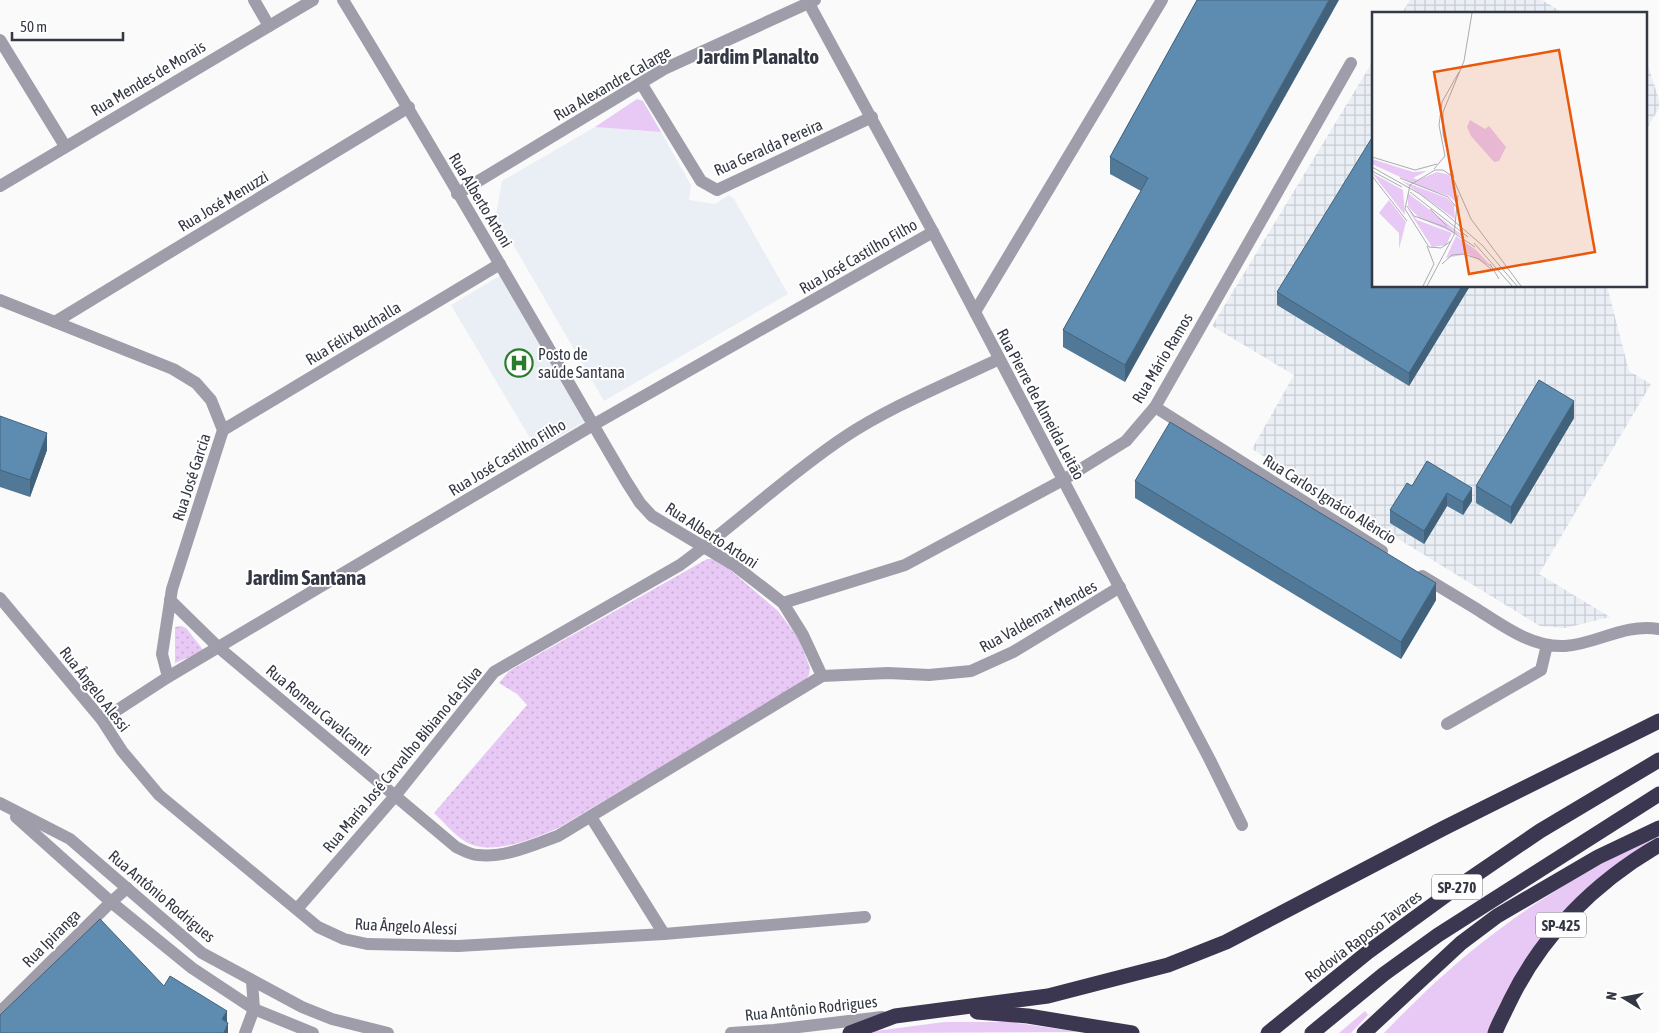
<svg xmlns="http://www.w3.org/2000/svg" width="1659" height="1033" viewBox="0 0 1659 1033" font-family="'Asap Condensed',sans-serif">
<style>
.built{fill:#eaeef5}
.industrial{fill:url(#industrial-grid)}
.green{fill:#e8c8f4}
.park{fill:url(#park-dots)}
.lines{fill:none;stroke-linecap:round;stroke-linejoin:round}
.minor{stroke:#9f9daa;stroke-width:12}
.highway{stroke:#3c3751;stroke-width:15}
.wall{fill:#517897}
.shaded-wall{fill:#42627b}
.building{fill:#5e8cb0;stroke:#42627b}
.labels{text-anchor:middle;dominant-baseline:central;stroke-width:4;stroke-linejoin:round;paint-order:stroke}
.shield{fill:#fff;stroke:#70747c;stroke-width:1}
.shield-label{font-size:15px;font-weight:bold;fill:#333844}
.street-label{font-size:16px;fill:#333844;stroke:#fff}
.poi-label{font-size:16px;fill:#333844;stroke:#fff;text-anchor:start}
.district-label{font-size:21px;font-weight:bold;fill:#333844;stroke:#fff}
.inset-road{fill:none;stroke:#aaacb1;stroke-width:1}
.view{fill:#e8590c;fill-opacity:0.15;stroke:#e8590c;stroke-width:2.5}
.inset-edge{fill:none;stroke:#333844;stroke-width:2.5}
</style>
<defs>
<pattern id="industrial-grid" width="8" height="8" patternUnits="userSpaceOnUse" patternTransform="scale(1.25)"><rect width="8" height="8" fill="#eaeef5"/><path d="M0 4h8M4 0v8" fill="none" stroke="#c9cdd3"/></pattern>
<pattern id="park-dots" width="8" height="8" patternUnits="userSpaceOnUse" patternTransform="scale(1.25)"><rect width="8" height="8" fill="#e8c8f4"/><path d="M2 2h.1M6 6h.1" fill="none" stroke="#c7add2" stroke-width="1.8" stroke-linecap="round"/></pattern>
</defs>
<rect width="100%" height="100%" fill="#fafafa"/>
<!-- built -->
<g class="built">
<polygon points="595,127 661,132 691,185 689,200 715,204 729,195 734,199 788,294 604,401 496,215 502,181"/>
<polygon points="501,275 587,420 537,450 451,305"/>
</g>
<!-- industrial -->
<g class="industrial">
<polygon points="1410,0 1542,0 1565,14 1401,14"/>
<polygon points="1373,61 1373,286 1607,286 1629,371 1651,384 1539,574 1610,617 1565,628 1540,626 1252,449 1294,375 1212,326"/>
<polygon points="1645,61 1647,62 1659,100 1659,108 1645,132"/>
</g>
<!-- green -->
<g class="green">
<polygon points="637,99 643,101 661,132 595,127"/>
<path d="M1647 839 1650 842 1514 979 1495 1014 1488 1033H1384C1414 1002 1445 972 1479 945 1531 903 1588 870 1647 839Z"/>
<polygon points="1365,1011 1368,1015 1351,1033 1339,1033"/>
<polygon points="944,1022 1011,1022 1079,1032 871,1033 876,1031"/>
</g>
<!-- park -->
<g class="park">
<path d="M707 559H712L721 562 778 611 799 639 810 668 809 675 804 681 560 827C536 838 492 857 466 842 454 835 444 822 434 813L527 705 517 694 499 683 509 671Z"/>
<polygon points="181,626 186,628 204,651 175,663 175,627"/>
</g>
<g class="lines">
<!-- minor -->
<g class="minor">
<polyline points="254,0 269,26"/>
<path d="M343 0C440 159 532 320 626 481L640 503 652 516 734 565 783 603 803 635 822 676"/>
<polyline points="807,0 933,232 1210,760 1242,825"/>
<polyline points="0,40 65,146"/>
<polyline points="641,83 701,181 717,190 872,117"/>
<polyline points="0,186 313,0"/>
<polyline points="457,194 664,69 815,0"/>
<polyline points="0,300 173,369 196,383 211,400 223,430 172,589 162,654 168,677"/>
<polyline points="975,312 1162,0"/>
<polyline points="55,322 409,107"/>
<polyline points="1155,407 1382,551"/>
<polyline points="223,430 500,264"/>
<path d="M1422 576C1440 587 1457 597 1475 608 1502 625 1532 648 1565 646 1597 644 1624 623 1659 629"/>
<polyline points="0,598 102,720 122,751 159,795 318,927 344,939 367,944 458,946 664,934 865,917"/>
<path d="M170 600 218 647 456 847C462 850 471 855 478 855 505 858 533 845 558 836L822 676 888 673 929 675 971 671 1013 652 1120 587"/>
<polyline points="783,603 905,565 1063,480 1126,441 1155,407 1351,63"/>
<polyline points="102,720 168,677 593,425 933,232"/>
<polyline points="1447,724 1541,670 1547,645"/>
<polyline points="0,803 70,839 202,953 302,1007 332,1019 388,1033"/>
<polyline points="16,817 111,902 192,968 254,1009 313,1033"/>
<polyline points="591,817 664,934"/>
<path d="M297 909 395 796 494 672 680 565C735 525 785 477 843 438 891 406 947 384 999 359"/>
<polyline points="0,1012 111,902 127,888"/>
<polyline points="245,1033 254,1009 252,981"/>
<polyline points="731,1033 774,1030 882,1017"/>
</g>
<!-- highway -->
<g class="highway">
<polyline points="977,1012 1028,1016 1132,1033"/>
<polyline points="850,1033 895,1016 1048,996 1168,965 1226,942 1444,828 1659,721"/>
<polyline points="1268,1033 1368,952 1449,893 1540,831 1659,760"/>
<polyline points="1312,1033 1384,974 1438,935 1659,794"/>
<polyline points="1364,1033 1461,943 1497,916 1598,857 1659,828"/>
<path d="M1495 1033C1499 1022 1505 1012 1510 1001 1542 935 1595 882 1659 845"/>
</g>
</g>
<!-- wall -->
<g class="wall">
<polygon points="1197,0 1125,382 1063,347 1063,330 1141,191 1110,174 1110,157"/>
<polygon points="1470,286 1409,386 1277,305 1277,292"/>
<polygon points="0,416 47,450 30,497 0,487"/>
<polygon points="1574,418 1511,524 1476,503 1476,486"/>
<polygon points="1427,461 1472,501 1463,515 1447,506 1424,544 1390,523 1390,510 1412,486"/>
<polygon points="1135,481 1436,600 1401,659 1135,498"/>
</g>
<!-- shaded-wall -->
<g class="shaded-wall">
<polygon points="1329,0 1339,0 1125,382 1125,365"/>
<polygon points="1462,286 1470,286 1409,386 1409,373"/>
<polygon points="1574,401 1574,418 1511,524 1511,507"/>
<polygon points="47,433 47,450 30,497 30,480"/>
<polygon points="1472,488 1472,501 1463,515 1463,502"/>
<polygon points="1447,493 1447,506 1424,544 1424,531"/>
<polygon points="1436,583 1436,600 1401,659 1401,642"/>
<polygon points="227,1011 227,1025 228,1023 228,1033 222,1033 222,1019"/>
</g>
<!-- building -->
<g class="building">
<polygon points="1197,0 1329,0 1125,365 1063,330 1148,178 1110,157"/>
<polygon points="1373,136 1373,286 1462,286 1409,373 1277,292"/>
<polygon points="1539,380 1574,401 1511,507 1476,486"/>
<polygon points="0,416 47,433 30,480 0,470"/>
<polygon points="1170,422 1436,583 1401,642 1135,481"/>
<polygon points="1427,461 1472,488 1463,502 1447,493 1424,531 1390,510 1407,483 1412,486"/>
<polygon points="100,919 164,986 170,976 227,1011 222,1019 228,1023 224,1033 0,1033 0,1015"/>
</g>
<!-- icons -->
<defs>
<g id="hospital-ring" transform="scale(1.4375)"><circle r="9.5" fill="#fff" stroke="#297c29" stroke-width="1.5"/><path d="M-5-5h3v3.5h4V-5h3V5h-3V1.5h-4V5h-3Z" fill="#297c29"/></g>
</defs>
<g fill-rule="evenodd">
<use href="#hospital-ring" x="519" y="363"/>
</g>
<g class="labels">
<!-- shield labels -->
<g class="shield">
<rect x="1432" y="874.5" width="50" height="25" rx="4"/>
<rect x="1536" y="912.5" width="50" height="25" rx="4"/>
</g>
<g class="shield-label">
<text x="1457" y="887">SP-270</text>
<text x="1561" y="925">SP-425</text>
</g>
<!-- street labels -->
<g class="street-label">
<text transform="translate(148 78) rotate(-31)">Rua Mendes de Morais</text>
<text transform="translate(612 83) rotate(-30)">Rua Alexandre Calarge</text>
<text transform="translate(768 147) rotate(-24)">Rua Geralda Pereira</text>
<text transform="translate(481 200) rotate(59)">Rua Alberto Artoni</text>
<text transform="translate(223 201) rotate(-31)">Rua José Menuzzi</text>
<text transform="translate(858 256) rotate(-30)">Rua José Castilho Filho</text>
<text transform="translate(353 333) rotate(-31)">Rua Félix Buchalla</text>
<text transform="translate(1162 358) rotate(-59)">Rua Mário Ramos</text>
<text transform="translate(1041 404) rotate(62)">Rua Pierre de Almeida Leitão</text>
<text transform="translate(507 457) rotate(-31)">Rua José Castilho Filho</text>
<text transform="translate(191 477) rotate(-72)">Rua José Garcia</text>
<text transform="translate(1330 499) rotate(32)">Rua Carlos Ignácio Alêncio</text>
<text transform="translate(712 535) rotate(33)">Rua Alberto Artoni</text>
<text transform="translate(1038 616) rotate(-29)">Rua Valdemar Mendes</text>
<text transform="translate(95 689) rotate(52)">Rua Ângelo Alessi</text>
<text transform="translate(319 710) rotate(40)">Rua Romeu Cavalcanti</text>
<text transform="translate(402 759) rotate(-50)">Rua Maria José Carvalho Bibiano da Silva</text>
<text transform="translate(162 896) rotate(40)">Rua Antônio Rodrigues</text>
<text transform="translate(406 926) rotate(3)">Rua Ângelo Alessi</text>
<text transform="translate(1363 936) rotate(-37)">Rodovia Raposo Tavares</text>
<text transform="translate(51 938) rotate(-45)">Rua Ipiranga</text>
<text transform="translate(811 1008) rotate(-6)">Rua Antônio Rodrigues</text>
</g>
<!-- poi labels -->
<g class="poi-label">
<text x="538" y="354">Posto de<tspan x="538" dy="18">saúde Santana</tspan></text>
</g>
<!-- district labels -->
<g class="district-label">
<text x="758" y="56">Jardim Planalto</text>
<text x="306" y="577">Jardim Santana</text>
</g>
</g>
<!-- overview -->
<g transform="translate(1372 12)">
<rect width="275" height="275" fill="#fafafa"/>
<path d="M0 147 41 160 55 159 41 166 46 168 65 160 78 163 85 191 77 184 52 176 0 152ZM0 161 31 178 33 203ZM30 169 75 186 82 193 83 207ZM36 181 94 226 47 206 36 194ZM35 196 45 208 80 221 74 233 60 235ZM84 224 104 238 121 256 96 242 74 246Z" fill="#e8c8f4"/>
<path d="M17 188 34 210 27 237V221L7 201Z" fill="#e8c8f4"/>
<path d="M98 108 113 117 117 114 134 135 127 149 122 150 99 124 95 115Z" fill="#e8c8f4"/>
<path class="inset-road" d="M0 145 43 158 65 152M0 155 48 182 75 203 110 233 145 274M62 157 73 144 67 113 70 90 87 60M0 159 30 175M0 164 35 209M28 166 76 185 85 196M82 166 71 122V100L92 49 100 1M38 180 96 225M35 194 42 204 73 215 103 235M58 197 75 214M79 229 69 236 57 235 33 197 38 173 63 158H71L80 164 99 207 149 274M102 231 140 274M70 252 80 243 91 242 107 247 119 257M118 252 127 267M51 274 62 252 55 234M55 274 82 223 86 183"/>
<path class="view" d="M187 38 223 240 97 262 62 60Z"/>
<rect width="275" height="275" class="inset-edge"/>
</g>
<!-- north arrow -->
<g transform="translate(1624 998) rotate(280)" stroke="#ffffff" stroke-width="4" paint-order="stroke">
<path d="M0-4L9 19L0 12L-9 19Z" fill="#333844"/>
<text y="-8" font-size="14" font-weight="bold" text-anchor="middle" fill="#333844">N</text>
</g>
<!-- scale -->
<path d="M12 32v8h111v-8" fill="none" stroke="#333844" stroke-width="2.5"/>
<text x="20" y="32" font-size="15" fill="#333844" stroke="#ffffff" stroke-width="4" paint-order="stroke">50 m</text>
</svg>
